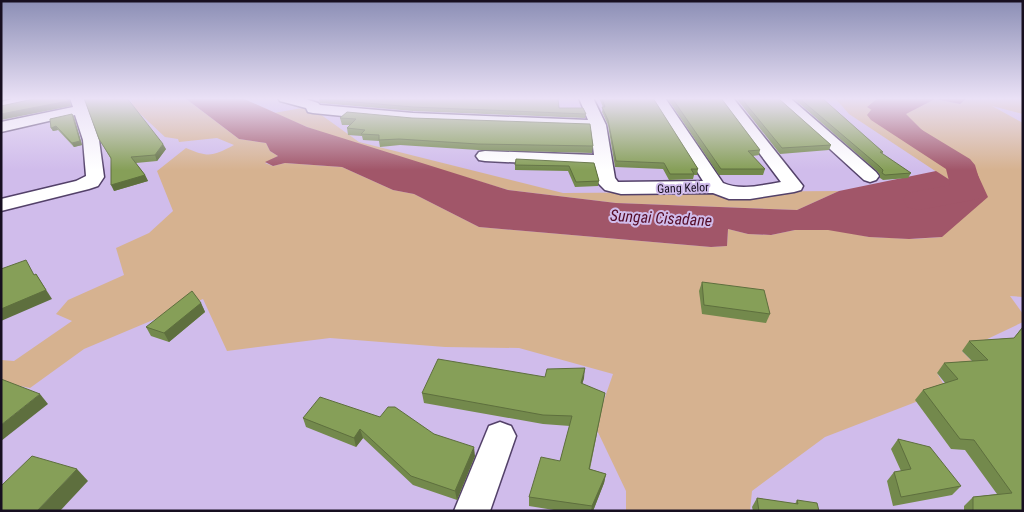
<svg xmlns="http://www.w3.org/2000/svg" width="1024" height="512" viewBox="0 0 1024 512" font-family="'Roboto Condensed',sans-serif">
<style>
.green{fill:#d6b290}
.water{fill:#a15669}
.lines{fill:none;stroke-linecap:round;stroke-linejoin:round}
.river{fill:#a15669;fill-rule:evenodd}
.street-casing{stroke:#534169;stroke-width:3}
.street{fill:#fff;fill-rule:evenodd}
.wall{fill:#73894c}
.shaded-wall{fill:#5e6f3e}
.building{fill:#869f58;stroke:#5e6f3e}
.labels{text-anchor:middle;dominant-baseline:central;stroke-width:4;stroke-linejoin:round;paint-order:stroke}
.far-street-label{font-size:12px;fill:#170f20;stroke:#d0bceb}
.water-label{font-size:16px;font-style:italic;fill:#540c27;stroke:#d0bceb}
</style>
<rect width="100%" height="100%" fill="#d0bceb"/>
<!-- green -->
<g class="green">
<path d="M135 98H185L239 139 266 143 270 151 278 156 265 163 273 166 285 163 342 167 393 190 414 194 479 227 711 247 727 246 728 229 748 234 771 235 795 230 831 229 869 237 914 239 942 237 977 173 933 141 905 114 935 99 960 104 967 98H1023V114L992 106 1023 123V297L1010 296 1023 314V322L962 351 980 370 937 373 947 390 825 437 752 491 750 511H626V491L595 426 613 374 519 348 445 347 330 338 227 351 203 299 84 349 30 388 1 382V360L14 361 72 321 56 314 68 300 124 275 116 248 149 233 173 211 157 171 186 148C209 158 213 156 234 145L217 138 179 142 178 139 165 137 134 108 131 101Z"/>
<polygon points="835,98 878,98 868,107 960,165 967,192 849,114"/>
<polygon points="313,106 313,109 359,142 563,193 839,191 797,210 616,203 508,190 352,143 307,127 274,113"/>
</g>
<!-- water -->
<polygon class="water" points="185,98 242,98 307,127 508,190 616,203 797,210 839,191 936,171 967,191 960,165 867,107 878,98 967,98 960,104 935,99 906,114 933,141 977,173 988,197 942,237 909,239 869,237 828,230 795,230 771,235 748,234 728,229 727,246 711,247 479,227 414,194 393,190 342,167 285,163 273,166 265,162 278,156 270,151 266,143 239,139"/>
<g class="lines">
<!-- river -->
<polygon class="river" points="896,98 928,98 924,103 899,116 970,159 975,165 983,192 978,199 919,210 907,207 903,200 907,193 950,185 946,169 871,120 867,115 871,110"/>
<!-- street casing -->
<g class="street-casing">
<g id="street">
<polygon points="16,98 45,98 43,101 1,110 1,102"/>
<polygon points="70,98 84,98 99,140 104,177 98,186 89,189 1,211 1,199 76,181 86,176 83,140 75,115 1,132 1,122 73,107"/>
<path d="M278 98H302L318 103 320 105 413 113 588 120 579 98H593L606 125 615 178 618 182 703 181 651 98H665L723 183C741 191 762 185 781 182L718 98H733L803 186 801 190 794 192 750 199H729L713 193 621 194 605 190 599 184 597 180 595 166 485 161 479 160 476 156 479 152 485 151 594 155 591 130 413 123 313 113 308 112 306 108 280 101Z"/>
<polygon points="774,98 790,98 876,172 879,176 876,180 870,182 864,180"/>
<polygon points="500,422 511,426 516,436 490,511 454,511 489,426"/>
</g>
</g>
<!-- street -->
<use href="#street" class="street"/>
</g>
<!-- wall -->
<g class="wall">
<polygon points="599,98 653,98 698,169 697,175 694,175 693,179 669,180 663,169 615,167 608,125 602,112 603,107"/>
<polygon points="667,98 721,98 760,150 759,155 753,156 765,169 763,175 719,175"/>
<polygon points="736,98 778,98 831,145 829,150 780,154"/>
<polygon points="793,98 822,98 883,152 882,154 911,173 908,178 883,180 880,178 880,175 877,171"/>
<polygon points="319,99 559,108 586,114 585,118 413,111 320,103"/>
<polygon points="347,112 593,146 592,153 478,150 400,145 380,147 379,141 363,140 362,136 348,135 347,128 350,125 342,125 340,118"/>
<polygon points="72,114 74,117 82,145 74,147 58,130 53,131 51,128"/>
<polygon points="99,139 166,149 157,161 136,163 145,175 148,181 114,191 111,159"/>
<polygon points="594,163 599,181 598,186 575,187 568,171 515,170 515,165"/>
<polygon points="702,282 770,314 766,323 702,314 699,291"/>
<polygon points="201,303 205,312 169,342 151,336 146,327"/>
<polygon points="1023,326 1023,511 964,511 964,506 973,497 997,494 965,450 951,449 915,400 923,390 945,383 937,373 944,363 972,361 962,351 969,341 1014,338"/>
<polygon points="584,378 582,384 605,393 590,469 606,474 604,483 593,511 560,511 529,506 529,497 560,461 570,426 543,424 424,403 422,393"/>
<polygon points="380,417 434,434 475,456 457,500 413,485 363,438 356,447 306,427 303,418"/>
<polygon points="898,439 961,486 952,495 893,506 887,481 894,472 901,471 891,449"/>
<polygon points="757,498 795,504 797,500 819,511 753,511 752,507"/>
</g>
<!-- shaded-wall -->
<g class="shaded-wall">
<polygon points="67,98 69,98 71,106 1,120 1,114"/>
<polygon points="72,114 74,117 82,145 74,147 72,143"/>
<polygon points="56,126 58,130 53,131 51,128"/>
<polygon points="163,144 166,149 157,161 155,155"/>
<polygon points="145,175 148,181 114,191 111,185"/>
<polygon points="36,274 52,299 1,321 1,309"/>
<polygon points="201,303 205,312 169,342 164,333"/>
<polygon points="585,368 584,378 580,392 581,383"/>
<polygon points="40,394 48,404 1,441 1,425"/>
<polygon points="360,429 363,438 356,447 354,438"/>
<polygon points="474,447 475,456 457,500 455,491"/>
<polygon points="77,469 88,481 60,511 37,511"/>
<polygon points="606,474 604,483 593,511 591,511 592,506"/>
</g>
<!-- building -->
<g class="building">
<polygon points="38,98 67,98 68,101 1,114 1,106"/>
<polygon points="84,98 127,98 163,144 155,155 131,157 145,175 111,185 111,158 99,139"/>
<polygon points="320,98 558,98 559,108 583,108 586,114 413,107 319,99"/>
<polygon points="602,98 653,98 698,169 691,169 694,174 670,174 664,163 616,161 608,120 602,107 605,107"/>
<polygon points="672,98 721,98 760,150 748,151 765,169 721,169"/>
<polygon points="741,98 778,98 831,145 782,148"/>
<polygon points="799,98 822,98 883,152 880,152 911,173 885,175 882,173 883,170 879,166"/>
<polygon points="347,112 412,118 590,124 593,146 478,144 399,139 379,140 379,135 361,134 365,130 347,128 356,119 340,118"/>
<polygon points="72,114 80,141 72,143 56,126 51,128 50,119"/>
<polygon points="516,159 594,163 599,181 576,182 569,166 515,165"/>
<polygon points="26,260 34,275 36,274 46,290 1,309 1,269"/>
<polygon points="702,282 764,290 770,314 704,305"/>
<polygon points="192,291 201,303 164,333 146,327"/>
<polygon points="1023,327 1023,511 973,511 973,497 1012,493 974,440 960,439 923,390 958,379 944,363 988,360 969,341 1014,338"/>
<polygon points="438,359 545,377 547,369 585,368 581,383 605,393 589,469 606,474 592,506 529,497 541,457 560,461 572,416 543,415 422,393"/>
<polygon points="1,379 40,394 1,425"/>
<polygon points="320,397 380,417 388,407 395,407 434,434 474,447 455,491 411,476 360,429 354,438 303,418"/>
<polygon points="898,439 930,447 961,486 901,497 894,472 911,469"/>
<polygon points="32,456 77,469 37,511 1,511 1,486"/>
<polygon points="757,498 798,504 797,500 817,503 819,511 759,511"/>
</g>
<!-- sky -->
<linearGradient id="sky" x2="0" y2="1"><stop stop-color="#8b8eb5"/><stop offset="0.58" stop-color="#eae1f6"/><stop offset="1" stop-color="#eae1f6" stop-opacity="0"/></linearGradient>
<rect width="1024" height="170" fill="url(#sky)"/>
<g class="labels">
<!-- far-street labels -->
<g class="far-street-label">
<text transform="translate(683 188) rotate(-2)">Gang Kelor</text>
</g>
<!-- water labels -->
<g class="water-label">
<text transform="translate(661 218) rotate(3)">Sungai Cisadane</text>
</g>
</g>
<!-- border -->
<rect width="1024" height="512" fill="none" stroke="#170f20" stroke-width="5"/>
</svg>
